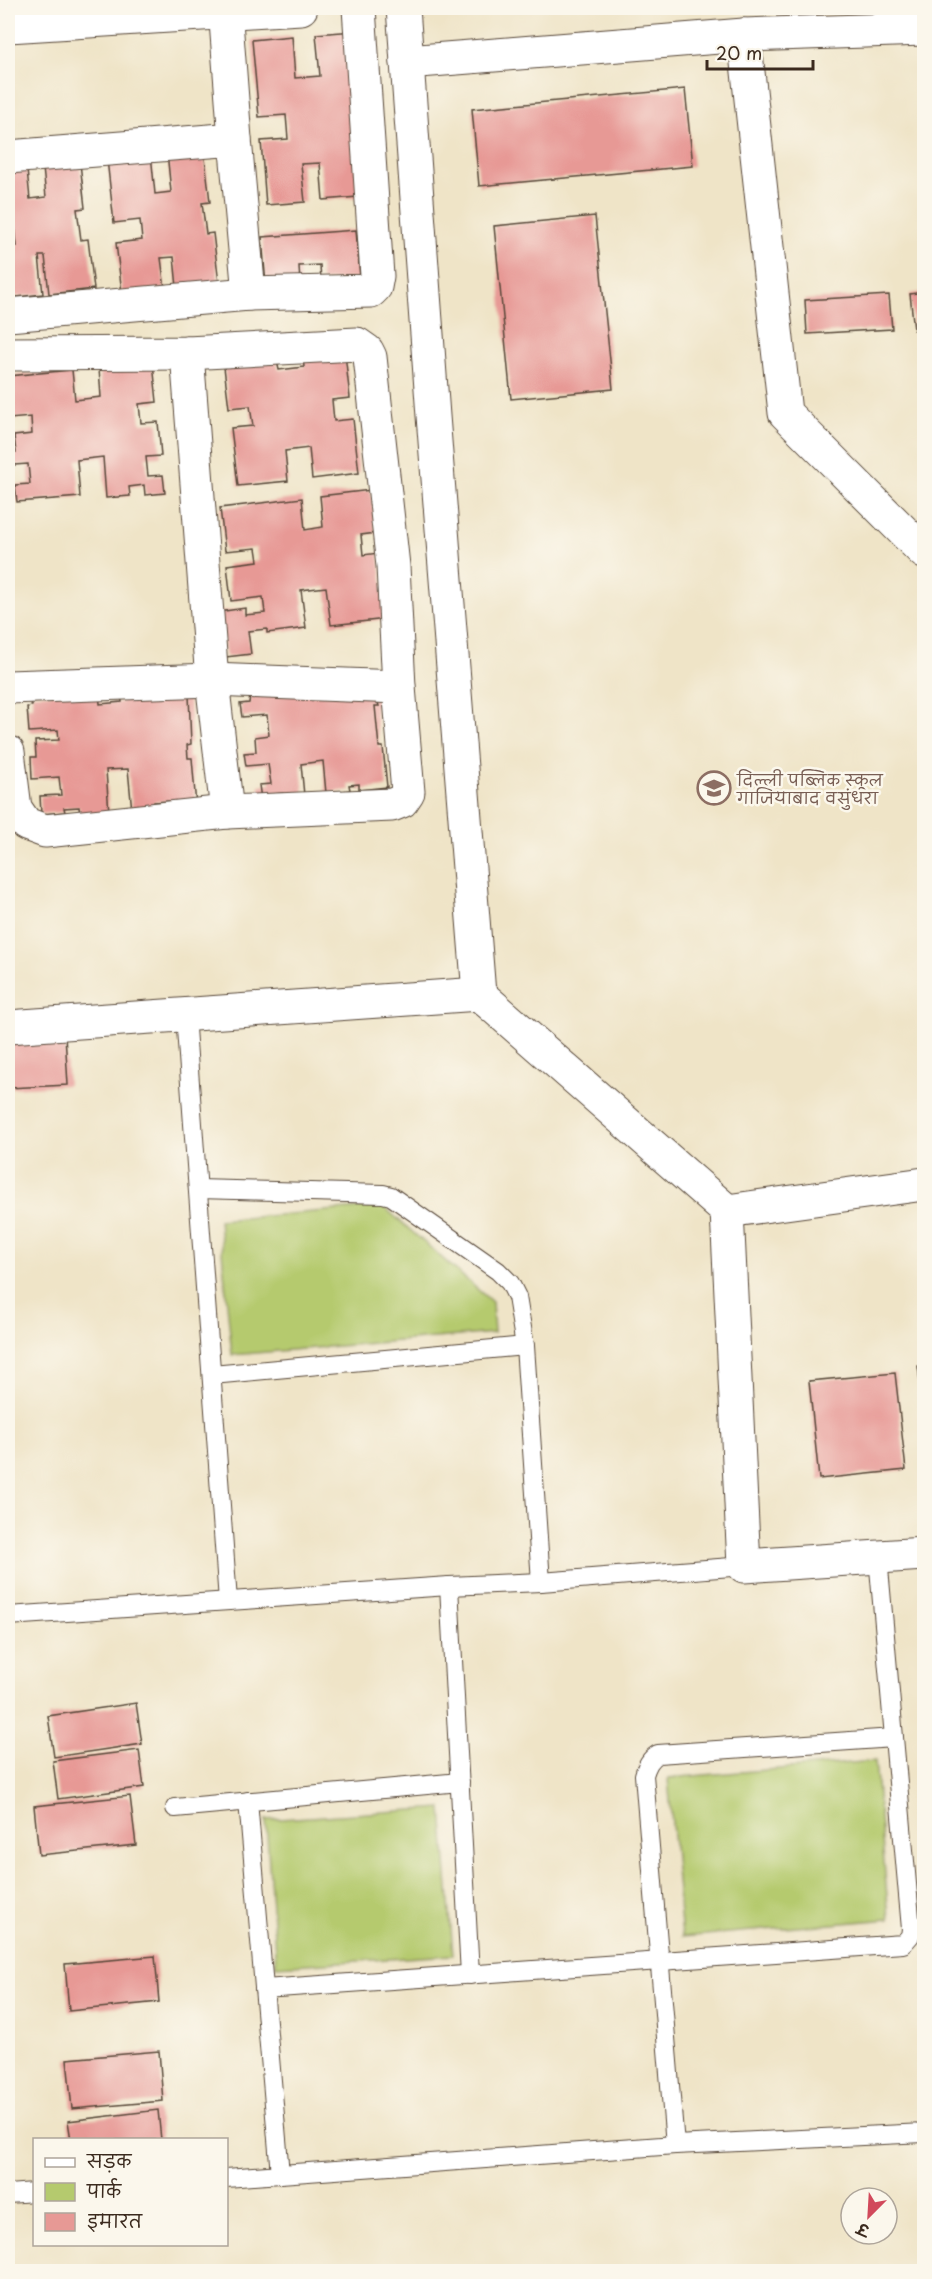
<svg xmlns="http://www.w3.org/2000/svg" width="932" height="2279" viewBox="0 0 932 2279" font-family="'Playpen Sans','Playpen Sans Deva',sans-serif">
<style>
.green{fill:#b5ca6e;stroke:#787a46;stroke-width:1.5}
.building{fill:#e79995}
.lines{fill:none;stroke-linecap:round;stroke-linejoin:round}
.lane-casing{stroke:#564637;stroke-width:20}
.street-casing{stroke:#564637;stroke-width:35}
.lane{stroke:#fff;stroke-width:18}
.street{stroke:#fff;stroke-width:33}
.labels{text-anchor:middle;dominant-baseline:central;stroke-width:5;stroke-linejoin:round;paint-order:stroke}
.education-label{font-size:16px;fill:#785e54;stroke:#fbf7ec;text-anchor:start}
</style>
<rect width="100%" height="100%" fill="#fbf7ec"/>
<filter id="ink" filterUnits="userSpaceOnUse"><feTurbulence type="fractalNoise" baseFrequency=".0167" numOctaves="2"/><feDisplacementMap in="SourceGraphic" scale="12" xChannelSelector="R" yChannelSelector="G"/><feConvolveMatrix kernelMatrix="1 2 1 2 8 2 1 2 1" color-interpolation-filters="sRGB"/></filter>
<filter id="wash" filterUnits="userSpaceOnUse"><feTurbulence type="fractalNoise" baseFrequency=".008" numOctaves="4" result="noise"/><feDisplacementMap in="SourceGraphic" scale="24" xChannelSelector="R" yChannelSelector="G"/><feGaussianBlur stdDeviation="1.35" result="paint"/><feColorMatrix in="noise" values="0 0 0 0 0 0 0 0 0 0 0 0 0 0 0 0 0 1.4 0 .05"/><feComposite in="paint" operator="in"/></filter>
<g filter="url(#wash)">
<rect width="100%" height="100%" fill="#efe4c7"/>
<!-- green -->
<g class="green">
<polygon points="383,1206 492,1302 494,1333 232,1355 219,1220"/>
<polygon points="875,1761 889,1919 682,1937 668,1778"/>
<polygon points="442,1808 453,1955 276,1966 266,1820"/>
</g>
<g id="blocks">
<!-- building -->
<g class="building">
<polygon points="355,31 369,196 323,200 320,163 301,164 305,202 266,205 261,141 288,139 286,115 259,117 252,40 292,36 295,78 320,76 316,34"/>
<polygon points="685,89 693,166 479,186 472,109"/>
<polygon points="204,149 210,202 202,203 206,234 213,233 219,283 177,287 174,257 161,258 165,289 122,293 116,243 142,240 140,220 114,223 107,159 151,154 155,194 171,192 167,152"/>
<polygon points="79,154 85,208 77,209 81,240 88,239 94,289 49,294 45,256 39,256 43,294 8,298 8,247 17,246 15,226 8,227 8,162 26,160 30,199 46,197 42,158"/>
<polygon points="595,216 613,389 511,399 494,226"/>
<polygon points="356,230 360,278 321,281 320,265 299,266 300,283 266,285 262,237"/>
<polygon points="924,292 924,329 914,330 910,294"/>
<polygon points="889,295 892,329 807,334 805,300"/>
<polygon points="345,354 350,398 332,400 334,421 353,419 359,473 312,479 309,448 285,451 288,481 238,486 231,428 253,426 250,406 229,408 224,367 277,361 279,370 304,367 303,358"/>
<polygon points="153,363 157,402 139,404 141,423 158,422 161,456 146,457 148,476 163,475 165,493 145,495 144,485 129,487 130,496 106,498 103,457 77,460 80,497 17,502 15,485 30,484 28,464 14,465 12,452 16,452 14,436 32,434 31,417 9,419 8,376 72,370 75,400 101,397 99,368"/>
<polygon points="371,490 376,533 361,535 363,555 379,553 387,619 331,625 326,587 301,590 306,628 267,633 267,629 248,631 251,654 226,657 218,612 245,608 245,615 265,613 263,597 231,601 227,565 258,561 256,548 225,551 220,508 302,498 305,530 323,527 320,496"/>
<polygon points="121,690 189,695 191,744 187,745 188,758 192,758 196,806 170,808 169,801 154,802 154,809 132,811 128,769 106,770 109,813 80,815 79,807 64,808 65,812 41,814 40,796 61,795 59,777 32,779 31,757 36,757 35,741 59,740 58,730 29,732 27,707 32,706 32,694 99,693 100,704 122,702"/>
<polygon points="375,693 379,706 375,706 379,747 383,747 387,787 359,790 359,784 349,785 350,790 326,793 323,761 301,764 304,795 284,797 283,793 273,794 261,799 259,785 271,784 268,764 246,766 244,753 256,752 255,737 269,735 267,715 242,717 240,704 249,703 250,695"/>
<polygon points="65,1035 68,1085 8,1088 8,1038"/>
<polygon points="924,1365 924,1408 923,1408 918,1366"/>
<polygon points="895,1373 906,1470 819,1479 809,1381"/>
<polygon points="136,1703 142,1744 54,1757 48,1716"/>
<polygon points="139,1750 144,1787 58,1799 53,1761"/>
<polygon points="130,1796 136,1845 39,1855 34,1806"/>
<polygon points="155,1956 159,2002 69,2011 65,1964"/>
<polygon points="159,2051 163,2101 72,2109 67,2059"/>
<polygon points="158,2110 161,2140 71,2140 68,2121"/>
</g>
</g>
</g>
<g filter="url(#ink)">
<use href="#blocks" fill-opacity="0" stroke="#564637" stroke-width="1.5"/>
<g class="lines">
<!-- lane casing -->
<g class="lane-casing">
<g id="lane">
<polyline points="185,1015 228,1601"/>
<polyline points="198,1189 383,1194 391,1196 498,1271 510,1283 517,1297 525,1346 541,1582"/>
<polyline points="212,1375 525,1346"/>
<polyline points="449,1586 470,1975"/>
<polyline points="8,1616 449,1586 541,1582 744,1566"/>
<polyline points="248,1801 280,2174"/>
<polyline points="175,1808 460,1782"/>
<polyline points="264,1989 903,1944 910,1936 911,1929 878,1557"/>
<path d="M675 2145 644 1775C647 1765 650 1759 658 1754L894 1738"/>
<polyline points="226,2178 675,2145 924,2133"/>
<polyline points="8,2194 34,2192"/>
</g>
</g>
<!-- street casing -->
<g class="street-casing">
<g id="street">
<polyline points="225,8 235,139 249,294"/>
<polyline points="403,8 433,416 479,994 727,1211 744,1566 924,1554"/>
<polyline points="8,26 301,8"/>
<polyline points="744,35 785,413 924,552"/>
<polyline points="407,62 744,35 924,29"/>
<polyline points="8,157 235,139"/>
<polyline points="8,315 249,294 371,291 375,287 377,276 359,8"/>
<polyline points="187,353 212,680 227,812"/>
<polyline points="8,354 187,353 357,344 367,351 370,357 393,566 399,687 408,792 402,801 392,805 227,812 45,831 26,824 15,808 8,752"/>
<polyline points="8,687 212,680 399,687"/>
<polyline points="8,1027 479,994"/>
<polyline points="727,1211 924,1184"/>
</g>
</g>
<!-- lane -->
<use href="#lane" class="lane"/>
<!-- street -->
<use href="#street" class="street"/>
</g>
</g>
<!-- icons -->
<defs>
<g id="school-ring" transform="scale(1.725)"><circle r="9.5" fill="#fbf7ec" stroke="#8d6e63" stroke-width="1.5"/><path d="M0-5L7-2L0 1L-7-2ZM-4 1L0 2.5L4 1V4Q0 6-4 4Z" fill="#8d6e63"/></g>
</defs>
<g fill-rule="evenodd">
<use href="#school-ring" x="714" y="788"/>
</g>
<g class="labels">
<!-- education labels -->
<g class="education-label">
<text x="737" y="779">दिल्ली पब्लिक स्कूल<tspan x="737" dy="18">गाजियाबाद वसुंधरा</tspan></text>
</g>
</g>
<!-- margin -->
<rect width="932" height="2279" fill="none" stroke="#fbf7ec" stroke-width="30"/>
<!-- legend -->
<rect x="33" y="2138" width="195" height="108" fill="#fbf7ec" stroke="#aea59a" stroke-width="1.5"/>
<rect x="45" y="2158" width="30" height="9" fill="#ffffff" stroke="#aea59a" stroke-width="1.5"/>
<text x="87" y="2168" font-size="18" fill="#3b2a1e">सड़क</text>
<rect x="45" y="2183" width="30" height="18" fill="#b5ca6e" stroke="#aea59a" stroke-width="1.5"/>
<text x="87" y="2198" font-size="18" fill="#3b2a1e">पार्क</text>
<rect x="45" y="2213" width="30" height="18" fill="#e79995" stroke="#aea59a" stroke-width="1.5"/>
<text x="87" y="2228" font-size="18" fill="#3b2a1e">इमारत</text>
<!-- north arrow -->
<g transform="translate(869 2216) rotate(204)"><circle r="28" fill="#fbf7ec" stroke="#aea59a" stroke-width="1.5"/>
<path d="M0-4.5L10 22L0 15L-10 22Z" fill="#d1495b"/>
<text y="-9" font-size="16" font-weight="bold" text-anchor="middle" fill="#3b2a1e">उ</text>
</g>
<!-- scale -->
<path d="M707 60v9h106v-9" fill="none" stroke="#3b2a1e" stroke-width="3"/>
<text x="716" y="60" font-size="18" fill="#3b2a1e" stroke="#fbf7ec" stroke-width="4.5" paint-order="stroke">20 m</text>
</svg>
